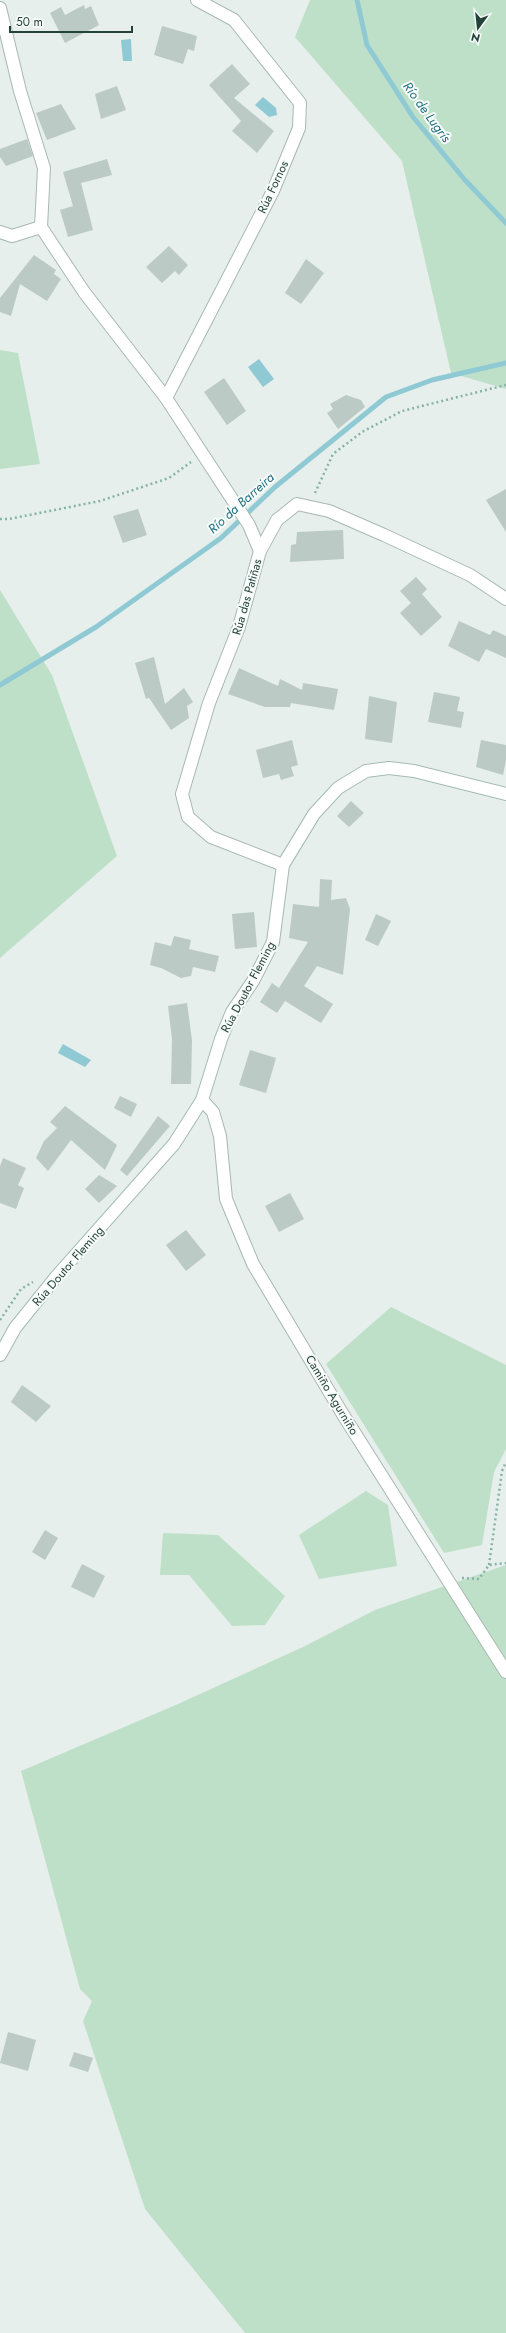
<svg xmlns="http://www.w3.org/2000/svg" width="506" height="2333" viewBox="0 0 506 2333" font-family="Jost,sans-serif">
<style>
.green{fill:#bfe0c8}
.water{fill:#8ec9d4}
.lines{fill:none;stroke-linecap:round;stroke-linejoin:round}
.stream{stroke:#8ec9d4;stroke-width:5}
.building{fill:#bbcac4}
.minor-casing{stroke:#a8b8b2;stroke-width:14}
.secondary-casing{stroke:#a4bbb3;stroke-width:14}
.path{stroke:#86b3a5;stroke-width:2.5;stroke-dasharray:2 3;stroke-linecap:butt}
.minor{stroke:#fff;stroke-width:12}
.secondary{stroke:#fff;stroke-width:12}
.labels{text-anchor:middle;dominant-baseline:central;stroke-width:4;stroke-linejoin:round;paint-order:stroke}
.street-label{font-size:12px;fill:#24423a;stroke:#f7fbf9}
.water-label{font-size:13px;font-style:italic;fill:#1c6f80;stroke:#f7fbf9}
</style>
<rect width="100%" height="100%" fill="#e6efeb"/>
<!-- green -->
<g class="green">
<polygon points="310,0 506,0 506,389 451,373 402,161 295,37"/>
<polygon points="0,350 18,353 40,464 0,469"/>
<polygon points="0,590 52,675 117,856 0,958"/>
<polygon points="391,1307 506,1365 506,1449 494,1472 482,1545 444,1553 326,1364"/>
<polygon points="366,1491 388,1505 397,1566 319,1579 299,1535"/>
<polygon points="163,1533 218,1535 285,1596 265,1625 232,1626 189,1575 160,1575"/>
<polygon points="506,1565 506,2333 245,2333 145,2209 83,2021 92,2001 80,1989 21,1771 178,1704 303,1647 375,1610"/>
</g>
<!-- water -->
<g class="water">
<polygon points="131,39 132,61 123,61 121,40"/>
<polygon points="263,97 276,108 277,115 269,117 255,105"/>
<polygon points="259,359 274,379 263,387 248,367"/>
<polygon points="63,1044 91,1060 85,1067 58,1053"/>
</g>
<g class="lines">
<!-- stream -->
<g class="stream">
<polyline points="357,0 367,45 413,117 465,180 506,223"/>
<polyline points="0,685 96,627 221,538 275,487 386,397 432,380 506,363"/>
</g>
</g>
<!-- building -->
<g class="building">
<polygon points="84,5 85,9 91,6 99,25 65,43 50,13 61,7 65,15"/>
<polygon points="162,26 197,36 194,51 188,49 183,64 154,55"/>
<polygon points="232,64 250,84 234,98 274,131 257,153 232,131 241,121 209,85"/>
<polygon points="117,86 126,110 101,119 95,94"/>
<polygon points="61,104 76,129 47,140 36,113"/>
<polygon points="27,139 33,156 6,166 0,157 0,149"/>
<polygon points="107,159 112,175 81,183 93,230 68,237 60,210 73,206 63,172"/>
<polygon points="169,246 188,265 179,275 175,271 162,283 146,267"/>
<polygon points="34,255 56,270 54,274 61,279 47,301 20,284 11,316 0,312 0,298"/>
<polygon points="306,259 324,273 301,304 285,293"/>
<polygon points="224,378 246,411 227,425 204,392"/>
<polygon points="346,395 361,400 365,407 338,429 327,413 333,409 330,404"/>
<polygon points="506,489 506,532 486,500"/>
<polygon points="138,509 147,535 123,543 113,516"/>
<polygon points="343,530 344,559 290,562 291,545 296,544 297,532"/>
<polygon points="416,577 427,589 422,594 442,617 421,636 400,613 411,603 400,591"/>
<polygon points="459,621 490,635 493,630 506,636 506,658 486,649 479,662 448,646"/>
<polygon points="154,657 165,704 184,688 193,702 187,706 189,718 171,730 149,698 146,699 135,663"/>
<polygon points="239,668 278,686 280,679 302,690 303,683 338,689 334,710 291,703 290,707 265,707 228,694"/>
<polygon points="434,692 460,697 457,711 464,712 461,728 428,722"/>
<polygon points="369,696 397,702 392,743 365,739"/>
<polygon points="292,740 298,765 291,767 294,776 281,780 279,774 263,778 256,750"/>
<polygon points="481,740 506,745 506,760 503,775 476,767"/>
<polygon points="351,801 364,813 349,827 337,816"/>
<polygon points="320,879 332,880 331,900 346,898 350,909 343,975 317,966 304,986 333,1004 321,1023 285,1001 277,1013 260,1002 272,983 279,988 308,942 289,938 293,904 319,907"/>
<polygon points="254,912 257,947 235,949 232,914"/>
<polygon points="376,914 391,921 378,946 365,940"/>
<polygon points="174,936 191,940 189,949 219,956 215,972 193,967 191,976 181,978 161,968 150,965 155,942 171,946"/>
<polygon points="187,1003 192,1040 191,1084 171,1084 172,1039 168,1006"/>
<polygon points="250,1050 276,1058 266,1093 239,1085"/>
<polygon points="120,1096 137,1104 131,1117 114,1108"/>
<polygon points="65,1106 117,1145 105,1170 71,1140 48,1171 36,1158 44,1141 57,1128 50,1122"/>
<polygon points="158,1116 170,1126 127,1176 120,1170"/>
<polygon points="3,1158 26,1168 18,1185 24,1188 16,1209 0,1203 0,1166"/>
<polygon points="99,1175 117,1186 99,1203 85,1189"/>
<polygon points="290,1193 304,1219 279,1232 265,1206"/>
<polygon points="186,1230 206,1255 186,1271 166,1245"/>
<polygon points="22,1385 51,1406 36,1422 11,1402"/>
<polygon points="45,1530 58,1538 45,1560 32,1552"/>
<polygon points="82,1564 105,1576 94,1598 71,1587"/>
<polygon points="8,2032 36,2040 28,2071 0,2063"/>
<polygon points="74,2052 93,2058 88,2072 69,2066"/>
</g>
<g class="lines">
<!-- minor casing -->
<g class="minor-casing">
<g id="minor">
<polyline points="0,8 20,91 44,168 41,227 84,292 166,398 249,525 260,551"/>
<polyline points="0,232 12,236 41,227"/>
<polyline points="166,398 273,191 299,128 300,103 234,20 197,0"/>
<polyline points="283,865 211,837 188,817 182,794 209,703 239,627 260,551 277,520 297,504 329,511 384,535 470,575 506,599"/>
<polyline points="202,1100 213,1112 220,1136 226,1199 253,1264 342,1413 506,1672"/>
</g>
</g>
<!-- secondary casing -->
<g class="secondary-casing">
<polyline id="secondary" points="0,1355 15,1328 56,1277 174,1144 202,1100 221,1039 232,1012 253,981 273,942 283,865 314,814 338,788 366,771 389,768 414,771 506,794"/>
</g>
<!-- path -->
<g class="path">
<polyline points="315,493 333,454 362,432 402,411 506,385"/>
<polyline points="0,519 9,519 100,501 169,478 191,462"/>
<polyline points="0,1320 21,1289 33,1282"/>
<polyline points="489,1565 502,1471 506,1462"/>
<polyline points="462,1578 479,1579 489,1565 506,1563"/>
</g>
<!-- minor -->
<use href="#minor" class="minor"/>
<!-- secondary -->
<use href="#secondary" class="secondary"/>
</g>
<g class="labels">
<!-- street labels -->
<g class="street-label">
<text transform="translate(273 187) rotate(-65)">Rúa Fornos</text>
<text transform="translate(247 597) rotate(-74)">Rúa das Patiñas</text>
<text transform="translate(248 987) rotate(-62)">Rúa Doutor Fleming</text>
<text transform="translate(68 1266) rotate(-49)">Rúa Doutor Fleming</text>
<text transform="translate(332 1395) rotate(59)">Camiño Agurniño</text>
</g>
<!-- water labels -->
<g class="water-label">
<text transform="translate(427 112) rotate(54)">Río de Lugrís</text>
<text transform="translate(241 503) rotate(-42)">Río da Barreira</text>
</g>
</g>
<!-- north arrow -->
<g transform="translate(478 28) rotate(195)" stroke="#f7fbf9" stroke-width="3" paint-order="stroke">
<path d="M0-3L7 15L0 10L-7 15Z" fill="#24423a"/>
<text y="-6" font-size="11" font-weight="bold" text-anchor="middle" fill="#24423a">N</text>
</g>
<!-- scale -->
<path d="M10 26v6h122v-6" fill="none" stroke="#24423a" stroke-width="2"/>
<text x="16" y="26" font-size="12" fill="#24423a" stroke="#f7fbf9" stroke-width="3" paint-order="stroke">50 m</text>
</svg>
